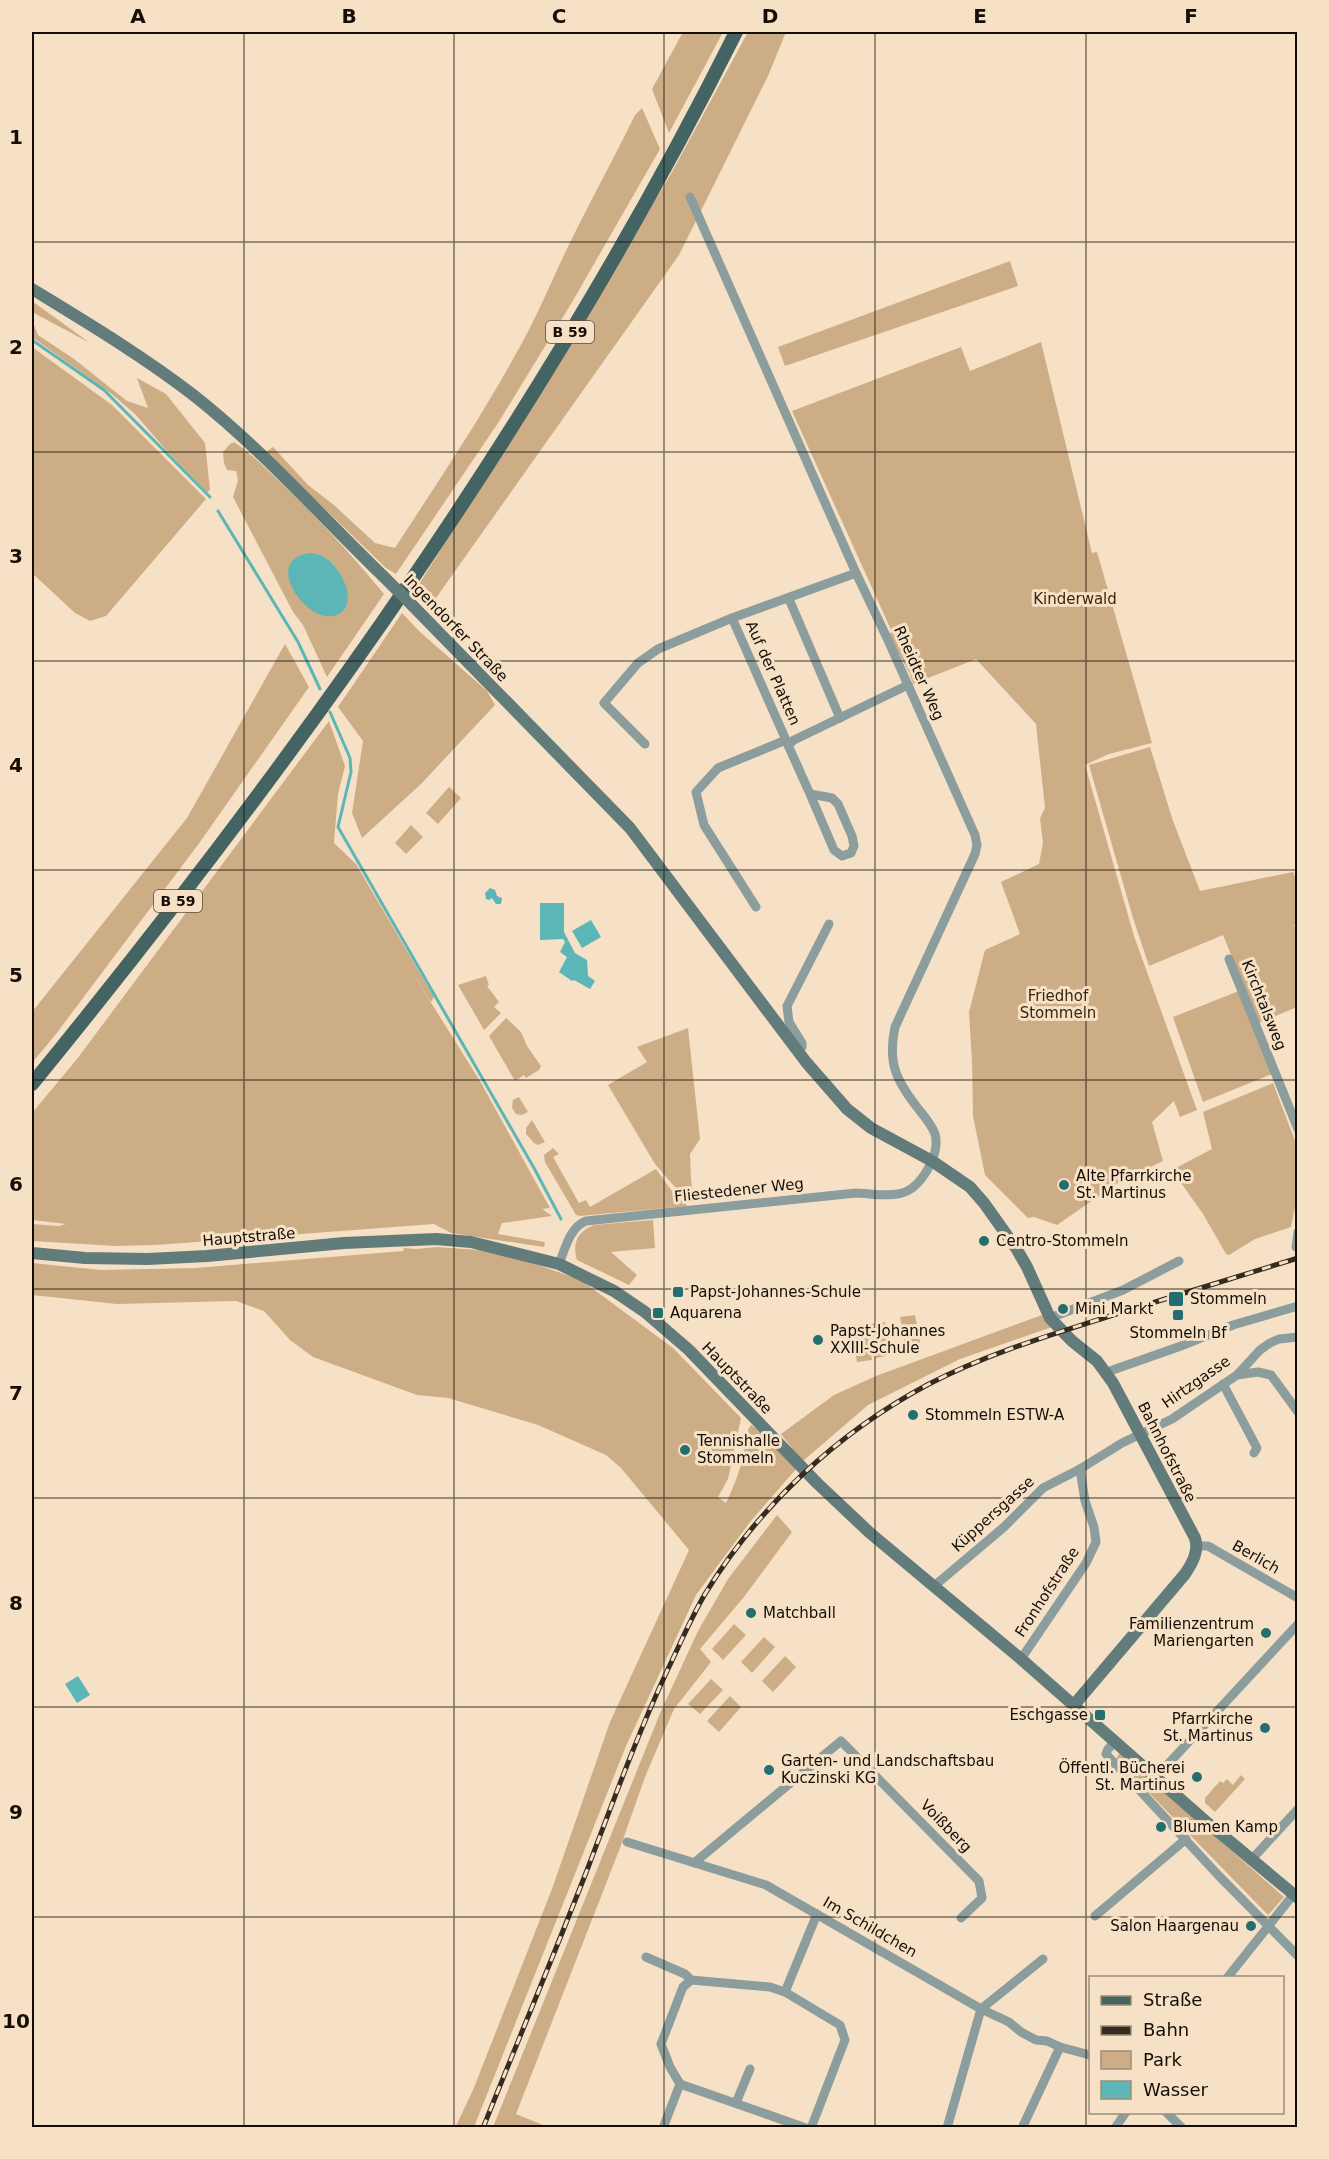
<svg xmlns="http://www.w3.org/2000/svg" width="1329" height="2159" viewBox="0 0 1329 2159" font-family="'DejaVu Sans',sans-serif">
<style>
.green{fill:#cdad86}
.water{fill:#5cb6b7}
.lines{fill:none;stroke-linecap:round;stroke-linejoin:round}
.stream{stroke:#5cb6b7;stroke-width:3}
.street{stroke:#8c9d9d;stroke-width:9}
.secondary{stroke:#627b7b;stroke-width:12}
.primary{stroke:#446363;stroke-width:14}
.rail-casing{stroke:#352b20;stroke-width:5}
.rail{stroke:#f6e1c6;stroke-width:3;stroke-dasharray:9;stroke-linecap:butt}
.secondary-bridge{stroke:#627b7b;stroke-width:12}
.grid{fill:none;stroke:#160e06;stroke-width:1.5;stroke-opacity:0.55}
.poi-dot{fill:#236f6f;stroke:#f6e1c6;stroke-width:2}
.labels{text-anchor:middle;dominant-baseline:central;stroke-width:6;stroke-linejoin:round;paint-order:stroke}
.shield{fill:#f6e1c6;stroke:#594d40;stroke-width:1.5}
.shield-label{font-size:14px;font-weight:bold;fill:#160e06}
.park-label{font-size:15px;fill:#39270e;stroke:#f6e1c6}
.street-label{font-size:15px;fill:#160e06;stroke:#f6e1c6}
.poi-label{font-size:15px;fill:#160e06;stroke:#f6e1c6;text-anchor:start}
.neatline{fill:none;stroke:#160e06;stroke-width:2}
.grid-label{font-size:20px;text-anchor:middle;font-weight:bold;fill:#160e06}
</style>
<rect width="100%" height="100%" fill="#f6e1c6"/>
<!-- green -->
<g class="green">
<polygon points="683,32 723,32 669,133 652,89"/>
<polygon points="748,32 786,32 768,76 679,255 431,605 416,589 546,383 672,172"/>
<path d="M642 108 660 149 571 304 498 423 396 574 386 568 266 452 273 447 308 485 334 505 375 543 395 548C435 486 477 424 513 359 533 325 548 289 565 253 587 207 612 162 635 115Z"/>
<polygon points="1010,261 1018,286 785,366 778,347"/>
<polygon points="32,301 90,343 32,312"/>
<polygon points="32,320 38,335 74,359 127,401 148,408 137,378 166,394 205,443 210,490 207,492 166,450 136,415 113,395 32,337"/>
<polygon points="1041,342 1092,553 1097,552 1152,743 1109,754 1085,765 1134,936 1197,1110 1180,1117 1174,1101 1152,1122 1163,1161 1116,1184 1057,1225 1034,1217 1028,1218 985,1175 973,1116 972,1061 969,1012 985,950 1020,934 1001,882 1039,864 1043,843 1040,818 1045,808 1036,724 976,659 913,684 910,674 888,634 892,632 792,411 961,347 970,371"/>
<polygon points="32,347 112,405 206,499 106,616 90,621 75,613 32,573"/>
<path d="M234 442C251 453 265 468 280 482 317 517 352 555 384 594L327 677 303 625 293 612 233 497 238 480 236 471 227 470 224 463 223 452 230 444Z"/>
<polygon points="402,613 419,631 487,691 495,705 421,784 362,838 352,813 363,741 338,707"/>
<polygon points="285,644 309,687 200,842 56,1034 32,1063 32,1012 187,818"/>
<polygon points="329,721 345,766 338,794 334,843 356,864 434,997 431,1002 400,953 480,1081 550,1208 542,1209 552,1216 502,1223 498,1234 545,1242 544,1247 451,1233 434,1224 156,1245 116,1246 32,1241 32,1224 59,1226 66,1224 32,1220 32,1113 77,1059"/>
<polygon points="1150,747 1173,821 1200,891 1293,872 1298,882 1297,927 1296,924 1294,925 1298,934 1297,1007 1259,1023 1223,935 1149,966 1133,918 1089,765"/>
<polygon points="449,787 461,798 438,824 426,813"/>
<polygon points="411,825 423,837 406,854 395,843"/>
<polygon points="486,976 489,985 487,986 499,1002 494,1007 501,1013 484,1030 458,985"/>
<polygon points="1239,991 1272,1074 1203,1102 1173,1017"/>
<polygon points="506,1018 521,1032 527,1046 541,1066 539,1070 526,1078 524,1075 515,1081 489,1036"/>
<polygon points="688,1028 700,1139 690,1154 691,1179 694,1203 687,1201 655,1164 608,1085 647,1062 637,1047"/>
<polygon points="1273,1083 1297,1146 1297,1198 1291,1227 1255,1239 1229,1255 1226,1254 1203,1214 1172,1170 1212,1149 1203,1112"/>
<polygon points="519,1097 528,1112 522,1115 516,1114 512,1108 513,1100"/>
<polygon points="532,1120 545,1142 538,1145 534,1143 526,1134 526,1128"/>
<polygon points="553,1148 559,1154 553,1157 579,1203 586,1200 590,1207 656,1169 677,1198 686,1204 687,1206 580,1216 576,1215 545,1162 544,1155"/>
<path d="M653 1220 655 1248 611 1252 637 1275 629 1285 577 1260C572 1243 577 1232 594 1225Z"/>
<path d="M437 1247 479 1250 527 1261 581 1280 673 1348 741 1418 728 1479 718 1497 726 1503C733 1488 739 1474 743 1457 746 1446 744 1435 751 1425L763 1433 784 1456 792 1448 781 1434 834 1395 876 1376 1042 1315 1052 1327 960 1359 868 1405 803 1461 750 1522 696 1595 626 1746 474 2127 455 2128 473 2090 552 1889 610 1722 689 1550 621 1468 606 1455 538 1425 448 1398 417 1395 313 1357 290 1340 264 1311 236 1301 117 1304 32 1295V1263L101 1270 196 1268 403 1251 404 1248 416 1249Z"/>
<polygon points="915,1315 921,1348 906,1351 900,1317"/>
<polygon points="885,1322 891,1355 876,1358 870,1324"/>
<polygon points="866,1326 872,1360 857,1362 851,1329"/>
<polygon points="777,1515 792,1532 744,1597 700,1649 711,1662 674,1709 645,1777 620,1848 516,2114 548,2127 493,2127 661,1711 698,1631 728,1579"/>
<polygon points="734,1624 746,1635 723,1660 712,1649"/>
<polygon points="764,1637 775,1647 752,1673 741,1662"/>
<polygon points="785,1656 796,1667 773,1692 762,1681"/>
<polygon points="711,1679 723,1690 700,1714 688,1704"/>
<polygon points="730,1696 741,1707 719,1732 707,1721"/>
<polygon points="1120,1752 1284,1897 1268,1915 1116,1759"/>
<polygon points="1241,1775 1245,1779 1215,1812 1205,1803 1205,1798 1220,1781 1223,1783 1227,1779 1233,1785"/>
</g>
<!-- water -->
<g class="water">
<path d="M310 553C316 554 322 555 327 559 341 569 359 602 339 614 310 630 259 559 310 553Z"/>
<polygon points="490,888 495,890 497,896 502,898 501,904 496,904 492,898 489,900 486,899 485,893"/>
<polygon points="540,903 564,903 564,932 575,953 587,960 588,976 595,981 590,989 574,980 572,981 559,972 567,957 560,952 565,942 563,939 540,940"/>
<polygon points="591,920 601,937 582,948 572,931"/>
<polygon points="78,1676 90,1695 77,1703 65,1684"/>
</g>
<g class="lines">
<!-- stream -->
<g class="stream">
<polyline points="32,340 104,390 210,497"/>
<polyline points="218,511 298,642 320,689"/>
<polyline points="330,712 350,758 351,772 338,827 534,1168 561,1219"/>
</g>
<!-- street -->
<g class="street">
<polyline points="789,599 840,718"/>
<polyline points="732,618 786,740"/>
<polyline points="645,744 604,703 638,663 658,649 732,618 856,573"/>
<polyline points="810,794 834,850 842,856 851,853 854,846 852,836 838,804 832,798 810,794 788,745 794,740 908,685"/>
<polyline points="756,907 704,825 696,792 718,768 786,740 788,745"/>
<polyline points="1229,959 1298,1129"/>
<polyline points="798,1051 802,1047 802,1043 789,1022 787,1006 829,924"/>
<polyline points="1296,1247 1298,1232"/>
<path d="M559 1264C565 1249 570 1227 586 1221L856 1193C893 1195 911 1202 930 1165 935 1155 938 1145 935 1134 932 1126 925 1117 920 1111 897 1082 887 1064 895 1027L975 854 977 845 975 835 887 638 856 573 690 197"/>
<polyline points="1050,1318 1123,1290 1179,1261"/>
<polyline points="1107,1372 1181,1346 1233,1325 1298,1306"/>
<polyline points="1237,1375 1258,1372 1271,1375 1298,1412"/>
<polyline points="1223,1384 1257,1448 1254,1453"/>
<polyline points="1197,1546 1208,1546 1298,1598"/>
<polyline points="933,1587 1004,1527 1043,1488 1080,1469 1122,1443 1172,1419 1237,1375 1260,1350 1270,1343 1279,1339 1298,1337"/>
<polyline points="1021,1659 1086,1563 1096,1542 1094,1527 1085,1501 1080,1469"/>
<polyline points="1115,1742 1108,1749 1106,1754 1219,1876 1298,1956"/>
<polyline points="1156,1777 1298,1624"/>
<polyline points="627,1842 766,1885 981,2009 1009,2022 1021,2032 1036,2040 1047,2041 1060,2047 1090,2055"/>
<polyline points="1252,1859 1298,1809"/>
<polyline points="694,1863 841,1741 979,1881 982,1898 961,1918"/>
<polyline points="1095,1916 1186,1839"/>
<polyline points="646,1957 685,1974 691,1980 770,1987 785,1992 840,2025 845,2040 811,2128"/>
<polyline points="1227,1978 1293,1895"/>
<polyline points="691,1980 683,1987 661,2044 670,2067 680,2084 806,2128"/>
<polyline points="785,1992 817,1914"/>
<polyline points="736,2103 750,2069"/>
<polyline points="1166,2112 1182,2128"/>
<polyline points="663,2128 680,2084"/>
<polyline points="947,2128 981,2009 1043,1959"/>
<polyline points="1022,2128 1060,2047"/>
<polyline points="1115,2128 1126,2112"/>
</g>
<!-- secondary -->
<g class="secondary">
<path d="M32 289C86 322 141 355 192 394 261 448 320 515 383 576"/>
<path d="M413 606 630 828 806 1062 847 1109 871 1128 932 1161 970 1187 984 1203 1016 1248 1027 1267 1050 1318 1072 1341 1097 1361 1113 1383 1195 1538C1199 1551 1193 1562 1185 1574L1074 1705"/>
<polyline points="32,1253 85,1258 148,1259 207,1256 344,1243 436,1239 471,1242 559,1264 614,1291 645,1312 689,1350 817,1483 870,1533 1021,1659 1203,1819 1298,1898"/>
</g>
<!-- primary -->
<path class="primary" d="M32 1084C299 757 547 411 736 32"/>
<!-- rail casing -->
<g class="rail-casing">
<path id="rail" d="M483 2128C518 2040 555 1953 589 1865 614 1799 638 1733 668 1669 680 1644 691 1618 705 1594 759 1506 836 1434 927 1385 986 1354 1050 1335 1113 1315 1175 1296 1236 1277 1298 1258"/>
</g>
<!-- rail -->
<use href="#rail" class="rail"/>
<!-- secondary-bridge -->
<polyline class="secondary-bridge" points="383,576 413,606"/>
</g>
<!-- grid -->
<path class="grid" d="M244 32V2128M454 32V2128M664 32V2128M875 32V2128M1086 32V2128M32 242H1298M32 452H1298M32 661H1298M32 870H1298M32 1080H1298M32 1289H1298M32 1498H1298M32 1707H1298M32 1917H1298"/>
<!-- markers -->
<g class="poi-dot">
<circle cx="1064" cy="1185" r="6"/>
<circle cx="984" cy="1241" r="6"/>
<rect x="672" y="1286" width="12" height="12" rx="3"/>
<rect x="1168" y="1291" width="16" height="16" rx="3"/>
<circle cx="1063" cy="1309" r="6"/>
<rect x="652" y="1307" width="12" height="12" rx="3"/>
<rect x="1172" y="1309" width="12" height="12" rx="3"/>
<circle cx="818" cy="1340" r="6"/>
<circle cx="913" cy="1415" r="6"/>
<circle cx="685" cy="1450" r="6"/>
<circle cx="751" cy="1613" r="6"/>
<circle cx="1266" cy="1633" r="6"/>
<rect x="1094" y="1709" width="12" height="12" rx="3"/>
<circle cx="1265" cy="1728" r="6"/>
<circle cx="769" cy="1770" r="6"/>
<circle cx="1197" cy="1777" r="6"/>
<circle cx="1161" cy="1827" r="6"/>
<circle cx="1251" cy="1926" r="6"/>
</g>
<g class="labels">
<!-- shield labels -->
<g class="shield">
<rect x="546" y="321" width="48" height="22" rx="4.5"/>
<rect x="154" y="890" width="48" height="22" rx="4.5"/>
</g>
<g class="shield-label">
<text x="570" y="332">B 59</text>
<text x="178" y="901">B 59</text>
</g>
<!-- park labels -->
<g class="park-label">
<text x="1075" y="599">Kinderwald</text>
<text x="1058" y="996">Friedhof<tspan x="1058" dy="17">Stommeln</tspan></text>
</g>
<!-- street labels -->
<g class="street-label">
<text transform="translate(456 628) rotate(46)">Ingendorfer Straße</text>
<text transform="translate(773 673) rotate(66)">Auf der Platten</text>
<text transform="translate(919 673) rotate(66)">Rheidter Weg</text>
<text transform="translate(1264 1005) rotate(68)">Kirchtalsweg</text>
<text transform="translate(739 1190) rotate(-6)">Fliestedener Weg</text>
<text transform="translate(249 1237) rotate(-5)">Hauptstraße</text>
<text transform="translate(737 1378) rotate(46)">Hauptstraße</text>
<text transform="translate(1196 1382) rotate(-35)">Hirtzgasse</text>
<text transform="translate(1167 1452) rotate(63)">Bahnhofstraße</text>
<text transform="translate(993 1514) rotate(-42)">Küppersgasse</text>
<text transform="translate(1256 1557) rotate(30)">Berlich</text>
<text transform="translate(1047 1592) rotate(-57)">Fronhofstraße</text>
<text transform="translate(946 1826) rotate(46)">Voißberg</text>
<text transform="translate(870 1927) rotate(30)">Im Schildchen</text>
</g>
<!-- poi labels -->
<g class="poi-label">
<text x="1076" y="1176">Alte Pfarrkirche<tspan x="1076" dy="17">St. Martinus</tspan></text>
<text x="996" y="1241">Centro-Stommeln</text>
<text x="690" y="1292">Papst-Johannes-Schule</text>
<text x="1190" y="1299">Stommeln</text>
<text x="1075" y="1309">Mini Markt</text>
<text x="670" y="1313">Aquarena</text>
<text x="830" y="1331">Papst-Johannes<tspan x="830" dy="17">XXIII-Schule</tspan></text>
<text x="1178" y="1333" text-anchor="middle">Stommeln Bf</text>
<text x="925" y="1415">Stommeln ESTW-A</text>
<text x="697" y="1441">Tennishalle<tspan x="697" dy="17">Stommeln</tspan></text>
<text x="763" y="1613">Matchball</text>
<text x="1254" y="1624" text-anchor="end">Familienzentrum<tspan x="1254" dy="17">Mariengarten</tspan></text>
<text x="1088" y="1715" text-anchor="end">Eschgasse</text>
<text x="1253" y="1719" text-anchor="end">Pfarrkirche<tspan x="1253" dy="17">St. Martinus</tspan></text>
<text x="781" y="1761">Garten- und Landschaftsbau<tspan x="781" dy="17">Kuczinski KG</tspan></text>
<text x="1185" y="1768" text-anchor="end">Öffentl. Bücherei<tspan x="1185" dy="17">St. Martinus</tspan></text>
<text x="1173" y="1827">Blumen Kamp</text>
<text x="1239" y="1926" text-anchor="end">Salon Haargenau</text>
</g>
</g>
<!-- border -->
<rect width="1329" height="2159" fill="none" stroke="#f6e1c6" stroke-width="66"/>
<!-- legend -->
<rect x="1089" y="1976" width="195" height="138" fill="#f6e1c6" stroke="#9c8d79" stroke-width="1.5"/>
<rect x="1101" y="1996" width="30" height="9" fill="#446363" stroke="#9c8d79" stroke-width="1.5"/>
<text x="1143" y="2006" font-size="18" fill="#160e06">Straße</text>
<rect x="1101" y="2026" width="30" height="9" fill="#352b20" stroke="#9c8d79" stroke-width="1.5"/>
<text x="1143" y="2036" font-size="18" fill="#160e06">Bahn</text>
<rect x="1101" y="2051" width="30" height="18" fill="#cdad86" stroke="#9c8d79" stroke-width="1.5"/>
<text x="1143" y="2066" font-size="18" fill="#160e06">Park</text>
<rect x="1101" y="2081" width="30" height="18" fill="#5cb6b7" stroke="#9c8d79" stroke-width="1.5"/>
<text x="1143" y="2096" font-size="18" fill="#160e06">Wasser</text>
<rect x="33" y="33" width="1263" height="2093" class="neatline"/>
<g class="grid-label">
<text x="138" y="23">A</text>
<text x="349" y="23">B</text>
<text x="559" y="23">C</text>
<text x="770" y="23">D</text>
<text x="980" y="23">E</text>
<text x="1191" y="23">F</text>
<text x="16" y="144">1</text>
<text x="16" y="354">2</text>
<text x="16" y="563">3</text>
<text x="16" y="772">4</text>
<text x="16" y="982">5</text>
<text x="16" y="1191">6</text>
<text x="16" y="1400">7</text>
<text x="16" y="1610">8</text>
<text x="16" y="1819">9</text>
<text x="16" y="2028">10</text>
</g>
</svg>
